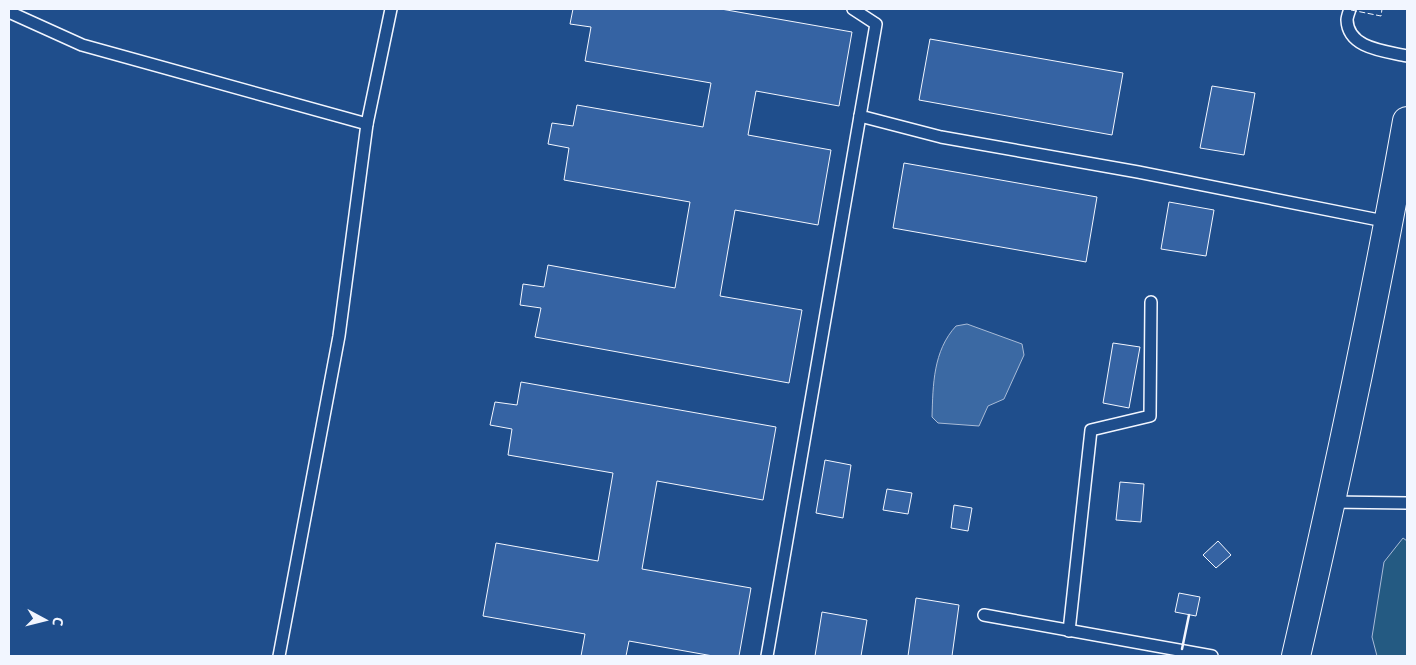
<svg xmlns="http://www.w3.org/2000/svg" width="1416" height="665" viewBox="0 0 1416 665" font-family="'Open Sans',sans-serif">
<style>
.green{fill:#245a82;stroke:#a8bbd7}
.water{fill:#3b69a3;stroke:#a8bbd7}
.building{fill:#3563a3;stroke:#f2f6ff}
.lines{fill:none;stroke-linecap:round;stroke-linejoin:round}
.lane-casing{stroke:#f2f6ff;stroke-width:14}
.secondary-casing{stroke:#f2f6ff;stroke-width:30}
.lane{stroke:#1f4e8c;stroke-width:11}
.secondary{stroke:#1f4e8c;stroke-width:28}
.fence{stroke:#f2f6ff;stroke-width:1;stroke-dasharray:6 2.5;stroke-linecap:butt}
.wall{stroke:#f2f6ff;stroke-width:2.5}
</style>
<rect width="100%" height="100%" fill="#1f4e8c"/>
<!-- green -->
<polygon class="green" points="1403,538 1407,541 1407,656 1377,656 1372,637 1384,562"/>
<!-- water -->
<path class="water" d="M967 324 1022 344 1024 355 1004 399 988 406 979 426 938 423 932 417C933 385 933 351 956 326Z"/>
<!-- building -->
<g class="building">
<polygon points="573,9 721,9 852,32 839,106 756,91 748,135 831,150 818,225 735,210 720,296 802,310 789,383 535,337 541,308 520,305 523,284 544,287 548,265 675,288 690,202 564,180 569,148 548,144 552,123 573,126 577,105 703,127 711,83 585,61 591,27 570,24"/>
<polygon points="930,39 1123,73 1112,135 919,100"/>
<polygon points="1212,86 1255,93 1244,155 1200,148"/>
<polygon points="904,163 1097,197 1086,262 893,228"/>
<polygon points="1169,202 1214,210 1206,256 1161,249"/>
<polygon points="1113,343 1140,347 1129,408 1103,403"/>
<polygon points="521,382 776,427 763,500 657,481 642,569 751,588 739,656 713,656 629,641 626,656 581,656 585,634 483,616 496,543 598,561 613,473 508,455 512,429 490,425 495,402 517,405"/>
<polygon points="825,460 851,465 843,518 816,513"/>
<polygon points="1120,482 1144,484 1141,522 1116,520"/>
<polygon points="887,489 912,493 908,514 883,510"/>
<polygon points="954,505 972,508 968,531 951,528"/>
<polygon points="1218,541 1231,555 1216,568 1203,555"/>
<polygon points="1179,593 1200,597 1196,616 1175,612"/>
<polygon points="916,598 959,605 952,656 908,656"/>
<polygon points="822,612 867,620 861,656 815,656"/>
</g>
<g class="lines">
<!-- lane casing -->
<g class="lane-casing">
<g id="lane">
<polyline points="853,9 876,24 860,116 941,137 1138,172 1389,222"/>
<path d="M1350 9C1349 12 1347 17 1347 20 1348 49 1386 51 1407 56"/>
<polyline points="9,12 82,45 367,124"/>
<polyline points="1332,502 1407,503"/>
<polyline points="984,615 1212,656"/>
<polyline points="1069,631 1091,430 1150,416 1151,302"/>
<polyline points="279,656 339,336 367,124 391,9"/>
<polyline points="767,656 860,116"/>
</g>
</g>
<!-- secondary casing -->
<g class="secondary-casing">
<path id="secondary" d="M1296 656C1337 479 1375 301 1407 121"/>
</g>
<!-- lane -->
<use href="#lane" class="lane"/>
<!-- secondary -->
<use href="#secondary" class="secondary"/>
<!-- fence -->
<polyline class="fence" points="1351,10 1381,16 1382,9"/>
<!-- wall -->
<polyline class="wall" points="1182,649 1189,615"/>
</g>
<!-- border -->
<rect width="1416" height="665" fill="none" stroke="#f2f6ff" stroke-width="20"/>
<!-- north arrow -->
<g transform="translate(45 620) rotate(97)" stroke="#1f4e8c" stroke-width="4" paint-order="stroke">
<path d="M0-4L9 19L0 12L-9 19Z" fill="#f2f6ff"/>
<text y="-8" font-size="14" font-weight="bold" text-anchor="middle" fill="#f2f6ff">С</text>
</g>
</svg>
